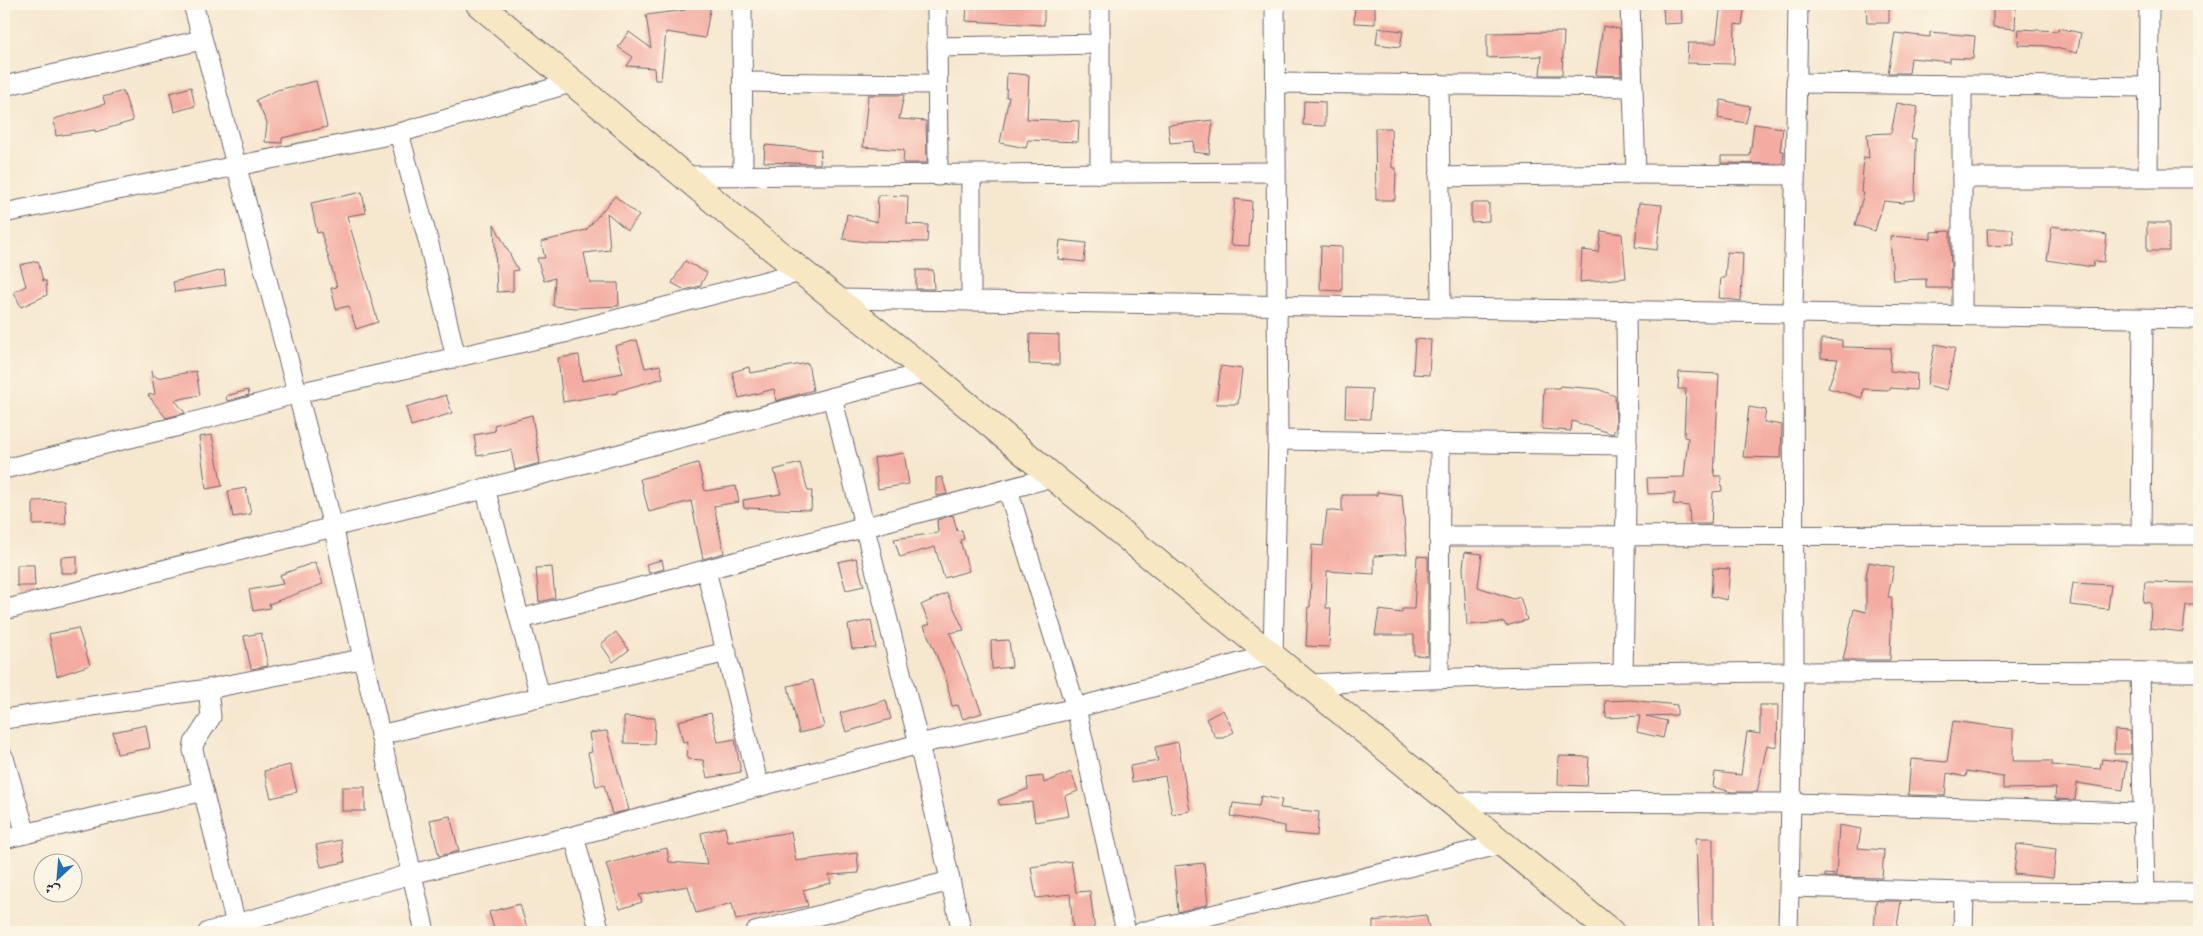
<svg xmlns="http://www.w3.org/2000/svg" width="2203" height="936" viewBox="0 0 2203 936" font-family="'Old Standard TT',Amiri,serif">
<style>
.building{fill:#f4aca2}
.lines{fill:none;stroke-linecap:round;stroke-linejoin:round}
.street-casing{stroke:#6c676f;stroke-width:21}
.secondary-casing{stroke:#6c676f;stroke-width:28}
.street{stroke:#fff;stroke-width:19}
.secondary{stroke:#f7e8c3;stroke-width:26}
</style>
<rect width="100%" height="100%" fill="#fcf5e5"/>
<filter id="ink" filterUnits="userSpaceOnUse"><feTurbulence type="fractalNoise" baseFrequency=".02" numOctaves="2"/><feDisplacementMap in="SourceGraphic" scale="10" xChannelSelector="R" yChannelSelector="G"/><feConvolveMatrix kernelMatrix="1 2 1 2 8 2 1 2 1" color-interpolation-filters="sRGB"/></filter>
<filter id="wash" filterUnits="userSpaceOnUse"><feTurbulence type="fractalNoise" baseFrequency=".0096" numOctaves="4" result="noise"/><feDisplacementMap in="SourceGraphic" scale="20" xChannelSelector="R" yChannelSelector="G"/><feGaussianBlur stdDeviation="1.12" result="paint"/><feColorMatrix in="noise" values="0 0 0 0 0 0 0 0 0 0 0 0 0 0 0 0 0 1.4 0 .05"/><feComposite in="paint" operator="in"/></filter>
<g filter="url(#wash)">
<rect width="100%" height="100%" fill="#f6e7cf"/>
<g id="blocks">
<!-- building -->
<g class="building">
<polygon points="687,4 711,4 705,38 666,32 661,80 655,80 654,68 627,66 633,57 618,47 629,32 651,48 646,15 686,10"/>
<polygon points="967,4 1044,4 1044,25 966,21"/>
<polygon points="1355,4 1375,4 1375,24 1354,23"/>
<polygon points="1663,4 1681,4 1682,23 1664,24"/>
<polygon points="1721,4 1745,4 1742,25 1735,24 1734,64 1687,63 1688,43 1716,43"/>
<polygon points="1866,4 1889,4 1889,23 1867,23"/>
<polygon points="1993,4 2016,4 2015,29 1993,27"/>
<polygon points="1603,26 1620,29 1621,76 1596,75"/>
<polygon points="1378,28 1403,31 1400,47 1376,44"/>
<polygon points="2058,28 2081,33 2077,53 2047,46 2018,45 2019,29 2058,31"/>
<polygon points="1564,32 1562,75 1540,75 1542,56 1487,58 1487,33"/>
<polygon points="1930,32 1975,36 1973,59 1950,58 1950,62 1911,58 1909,73 1888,73 1895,33 1930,37"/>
<polygon points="1007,73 1029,75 1027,119 1079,121 1078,142 1028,140 1026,148 1000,143 1009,97 1006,97"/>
<polygon points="316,81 327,127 282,138 282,143 265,142 267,123 256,100 277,90"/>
<polygon points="191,87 195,106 174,112 170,93"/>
<polygon points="123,91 133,121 95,132 95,130 56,136 54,119 105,104 103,97"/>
<polygon points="868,95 904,95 899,119 926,121 927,163 903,163 904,150 863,147"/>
<polygon points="1721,100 1750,106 1746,123 1718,118"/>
<polygon points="1304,101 1325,102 1325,126 1303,125"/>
<polygon points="1897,103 1918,107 1911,138 1916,139 1915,200 1904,201 1904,203 1884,201 1875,231 1855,225 1864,193 1861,192 1864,157 1869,158 1867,134 1891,133"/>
<polygon points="1213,120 1209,154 1193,152 1194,141 1170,143 1168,125"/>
<polygon points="1754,124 1783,128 1780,151 1784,151 1783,164 1721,163 1721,156 1750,156"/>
<polygon points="1375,128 1391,128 1392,168 1396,168 1395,200 1376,200"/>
<polygon points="765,145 821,150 820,164 764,162"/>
<polygon points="362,192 366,213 347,216 378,322 356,329 349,306 336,309 331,288 337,287 321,232 317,233 311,203"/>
<polygon points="878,195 908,196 907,224 928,225 927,242 867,241 867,242 843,239 847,214 877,222"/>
<polygon points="615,196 639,216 627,230 607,213 610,250 584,253 590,283 618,283 619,306 576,308 553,306 555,278 544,281 537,258 545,258 541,242 586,230"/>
<polygon points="1235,199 1252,201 1249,246 1230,245"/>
<polygon points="1471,203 1489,203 1489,221 1471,222"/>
<polygon points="1639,203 1662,205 1657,250 1635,247"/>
<rect x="2147" y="223" width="22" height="28"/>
<polygon points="494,224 518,270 513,271 513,291 497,292"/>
<polygon points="2052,226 2107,235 2104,262 2094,261 2093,267 2047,260"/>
<polygon points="1987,229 2013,229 2014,245 1988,246"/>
<polygon points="1601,231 1622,234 1626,278 1580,282 1582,250 1598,252"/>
<polygon points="1950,231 1951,288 1926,288 1926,279 1893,280 1890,236 1931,239 1931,232"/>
<polygon points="1060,240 1086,243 1084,262 1058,259"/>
<polygon points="1321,246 1342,247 1342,291 1320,290"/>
<polygon points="1727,252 1743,253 1741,301 1719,298 1721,278 1725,278"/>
<polygon points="38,261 43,281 46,281 47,295 21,307 14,292 26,286 20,265"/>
<polygon points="685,261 707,273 700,286 685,290 672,283"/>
<polygon points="224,270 226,285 175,292 173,282"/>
<polygon points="916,270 933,270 934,289 916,289"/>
<polygon points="1030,334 1059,335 1059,365 1029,364"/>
<polygon points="1415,339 1431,340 1429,375 1413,374"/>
<polygon points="1821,339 1842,340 1842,347 1891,348 1890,371 1917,374 1916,390 1890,388 1890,390 1863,389 1862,398 1828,388 1838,359 1821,358"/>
<polygon points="637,340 645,368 660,365 663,378 617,391 617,393 563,402 558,358 579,355 582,381 623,373 615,346"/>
<polygon points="1935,344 1955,348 1947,390 1927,385"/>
<polygon points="808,363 813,390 776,401 774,389 739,398 732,372 749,367 750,373"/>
<polygon points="1221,366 1242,369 1238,404 1216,404"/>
<polygon points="151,371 157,378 196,371 200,395 175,400 185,413 166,418 148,395 155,394"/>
<polygon points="1679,372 1719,374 1714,476 1721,476 1722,491 1713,492 1711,524 1690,524 1689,506 1673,504 1675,493 1648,494 1647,478 1684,477 1688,438 1684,437 1686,389 1678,389"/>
<polygon points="1560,386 1598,389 1615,396 1616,426 1613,434 1572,421 1571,431 1542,429 1544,388 1559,388"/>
<polygon points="1346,388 1372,389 1370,419 1345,418"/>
<polygon points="248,390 249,395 227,401 226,396"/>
<polygon points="446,395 452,413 411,426 406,407"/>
<polygon points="1749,407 1766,410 1764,422 1782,425 1781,458 1743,457"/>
<polygon points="532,415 540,463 515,470 511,450 477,456 474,435 495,431 494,425"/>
<polygon points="212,435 222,486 206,489 199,437"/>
<polygon points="904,453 909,484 878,489 874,458"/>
<polygon points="698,463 705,491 736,486 739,502 714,506 724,553 703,559 691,501 649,512 640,479"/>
<polygon points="800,463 808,491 812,491 811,510 744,508 743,500 781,494 774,470"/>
<polygon points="942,477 947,494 936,496 936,478"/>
<polygon points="246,488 251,514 233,517 228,491"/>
<polygon points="1377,492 1402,495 1407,554 1374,556 1374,574 1327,571 1326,608 1331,608 1329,647 1306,646 1308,607 1310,607 1312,545 1323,546 1327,510 1342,512 1342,495 1377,495"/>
<polygon points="65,500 66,524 33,525 33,501"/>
<polygon points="953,515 957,531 962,530 964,539 960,540 969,571 944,578 935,547 900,557 894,539 938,533 937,520"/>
<polygon points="1465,552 1482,554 1478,587 1514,599 1520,597 1527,620 1506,626 1504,622 1467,625 1463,567"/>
<polygon points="77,556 77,573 61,573 61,557"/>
<polygon points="1417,556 1428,557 1428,656 1414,655 1414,635 1375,635 1379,610 1402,613 1402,609 1414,609"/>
<polygon points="856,558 864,586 846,590 838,562"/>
<polygon points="662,560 664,569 649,573 646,564"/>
<polygon points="315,562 323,584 269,604 270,608 253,611 249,590 283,584 280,575"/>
<polygon points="1869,562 1894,567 1888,597 1892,597 1890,660 1843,660 1854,609 1866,612 1866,576"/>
<polygon points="17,565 34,565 35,586 17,586"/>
<polygon points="552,567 555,598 539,602 536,568"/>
<polygon points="1713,568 1730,569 1727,600 1711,596"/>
<polygon points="2145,582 2199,583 2198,605 2186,605 2183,632 2150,628 2151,603 2143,602"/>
<polygon points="2073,583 2111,585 2108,609 2070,605"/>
<polygon points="947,593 964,630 950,633 982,713 963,719 958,705 952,706 946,678 924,626 930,624 921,605"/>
<polygon points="871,620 876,648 852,649 848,625"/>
<polygon points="78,628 90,665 57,676 49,634"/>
<polygon points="616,632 629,650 613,662 601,644"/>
<polygon points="261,633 268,666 251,669 244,636"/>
<polygon points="1009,640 1012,667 992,669 991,641"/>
<polygon points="813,680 824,727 799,733 788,686"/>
<polygon points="886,700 891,719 846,732 840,713"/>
<polygon points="1630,700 1677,705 1677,715 1646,716 1667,721 1663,738 1637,732 1640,716 1606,718 1605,701"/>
<polygon points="1760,705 1778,705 1777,747 1767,745 1757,792 1732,792 1713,787 1715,772 1741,775 1747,732 1760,734"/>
<polygon points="1223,710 1234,732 1223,738 1216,738 1206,719"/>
<polygon points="711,713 718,742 735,739 741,772 707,778 703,760 687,759 688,741 683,742 678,721"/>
<polygon points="624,717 655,718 654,744 624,743"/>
<polygon points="1953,721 2013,729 2013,761 2052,761 2052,765 2100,769 2102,759 2127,762 2123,790 2077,783 2075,800 2055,799 2056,788 2003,789 2003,777 1967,771 1966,777 1947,773 1945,796 1908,795 1911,759 1947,762"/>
<polygon points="146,725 150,748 117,754 113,732"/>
<polygon points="2115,730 2130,731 2131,754 2114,754"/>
<polygon points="607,731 629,810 612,814 604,785 596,786 588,753 592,752 589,733"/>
<polygon points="1178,742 1190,811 1172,814 1165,776 1132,782 1130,766 1158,761 1155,747"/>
<polygon points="1559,756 1589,757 1587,786 1558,785"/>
<polygon points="290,765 297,792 271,798 264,771"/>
<polygon points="1071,772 1078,791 1065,796 1069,816 1035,822 1032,802 1000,805 998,800 1028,789 1027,778 1043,776 1044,783"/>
<rect x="342" y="787" width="23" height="24"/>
<polygon points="1261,796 1282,800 1280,808 1319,812 1317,836 1285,833 1285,826 1231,816 1233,803 1259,806"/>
<polygon points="450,816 459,851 439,856 430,820"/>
<polygon points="1839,825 1861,829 1858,848 1884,850 1882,878 1825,877 1825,874 1836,875"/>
<polygon points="725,827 728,842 791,832 796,861 857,853 859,873 829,875 831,883 803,890 808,906 736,920 732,903 696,913 688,886 639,895 642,902 620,909 606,864 667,848 669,862 707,865 701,833"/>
<polygon points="1696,838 1713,838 1713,932 1699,932"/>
<polygon points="341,840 345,862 321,867 316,845"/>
<polygon points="2017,844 2056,849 2053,878 2014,874"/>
<polygon points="1071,861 1076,892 1090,891 1095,932 1073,932 1070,894 1036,898 1031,867"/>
<polygon points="1204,863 1208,904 1178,912 1174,866"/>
<polygon points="1876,901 1901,901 1896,932 1874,932"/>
<polygon points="520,904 528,932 495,932 489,912"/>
<polygon points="1426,915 1430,932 1373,932 1373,921"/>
</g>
</g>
</g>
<g filter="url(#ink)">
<use href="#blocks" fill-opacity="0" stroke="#6c676f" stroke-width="1"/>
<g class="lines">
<!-- street casing -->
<g class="street-casing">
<g id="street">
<polyline points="193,4 333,526 425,932"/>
<polyline points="742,4 743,176"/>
<polyline points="937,4 938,176"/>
<polyline points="1100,4 1100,174"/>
<polyline points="1630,4 1636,174"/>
<polyline points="937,47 1100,44"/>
<polyline points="743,82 937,84"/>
<polyline points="1276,83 1633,87"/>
<polyline points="1796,83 2148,87"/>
<polyline points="1439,84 1441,307"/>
<polyline points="4,86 201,40"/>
<polyline points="1962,86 1962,314"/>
<polyline points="399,133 429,244 456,358"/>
<polyline points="683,176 1276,172"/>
<polyline points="1439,177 1636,174 1795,175"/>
<polyline points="1962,178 2199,178"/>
<polyline points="2148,178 2149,4"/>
<polyline points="4,213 399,133 571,83"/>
<polyline points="836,299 2199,319"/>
<polyline points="971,301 971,175"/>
<polyline points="832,397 919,744 962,932"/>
<polyline points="1278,440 1627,445"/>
<polyline points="4,469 183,425 298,393 564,333 801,272"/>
<polyline points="485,488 540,696"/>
<polyline points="1008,490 1076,708 1126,932"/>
<polyline points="2141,535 2143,318"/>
<polyline points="1441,536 2199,535"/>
<polyline points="706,570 759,787"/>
<polyline points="4,610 563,469 928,372"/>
<polyline points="521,619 1053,477"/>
<polyline points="2140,672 2145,892"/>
<polyline points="1623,675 1627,445 1626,310"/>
<polyline points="1439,678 1440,442"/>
<path d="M1308 684C1605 670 1902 671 2199 672"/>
<polyline points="208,689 211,717 194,743 193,750 236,924"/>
<polyline points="4,719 208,689 361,659"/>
<polyline points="380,735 727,652"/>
<polyline points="4,758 26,834"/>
<polyline points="1450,802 1792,803 2143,813"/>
<polyline points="574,836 600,932"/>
<polyline points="4,839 203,791"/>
<polyline points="1791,887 1964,892 2199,893"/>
<polyline points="208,932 411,874 574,836 919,744 1076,708 1273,654 1278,440 1275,4"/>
<polyline points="755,932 950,881"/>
<polyline points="1142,932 1502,844"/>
<polyline points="1788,932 1794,672 1793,312 1798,4"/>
<polyline points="1963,932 1964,892"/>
</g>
</g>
<!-- secondary casing -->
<g class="secondary-casing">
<polyline id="secondary" points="479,4 738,221 928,372 1053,477 1611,932"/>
</g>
<!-- street -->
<use href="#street" class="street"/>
<!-- secondary -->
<use href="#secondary" class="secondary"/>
</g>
</g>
<!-- margin -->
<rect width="2203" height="936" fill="none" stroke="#fcf5e5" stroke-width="20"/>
<!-- north arrow -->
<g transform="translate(58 878) rotate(206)"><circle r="24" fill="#fcf5e5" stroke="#a5a1a1"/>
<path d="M0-4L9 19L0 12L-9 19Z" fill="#1f6fb2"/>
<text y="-8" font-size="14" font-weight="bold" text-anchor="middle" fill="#22223b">ش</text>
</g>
</svg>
